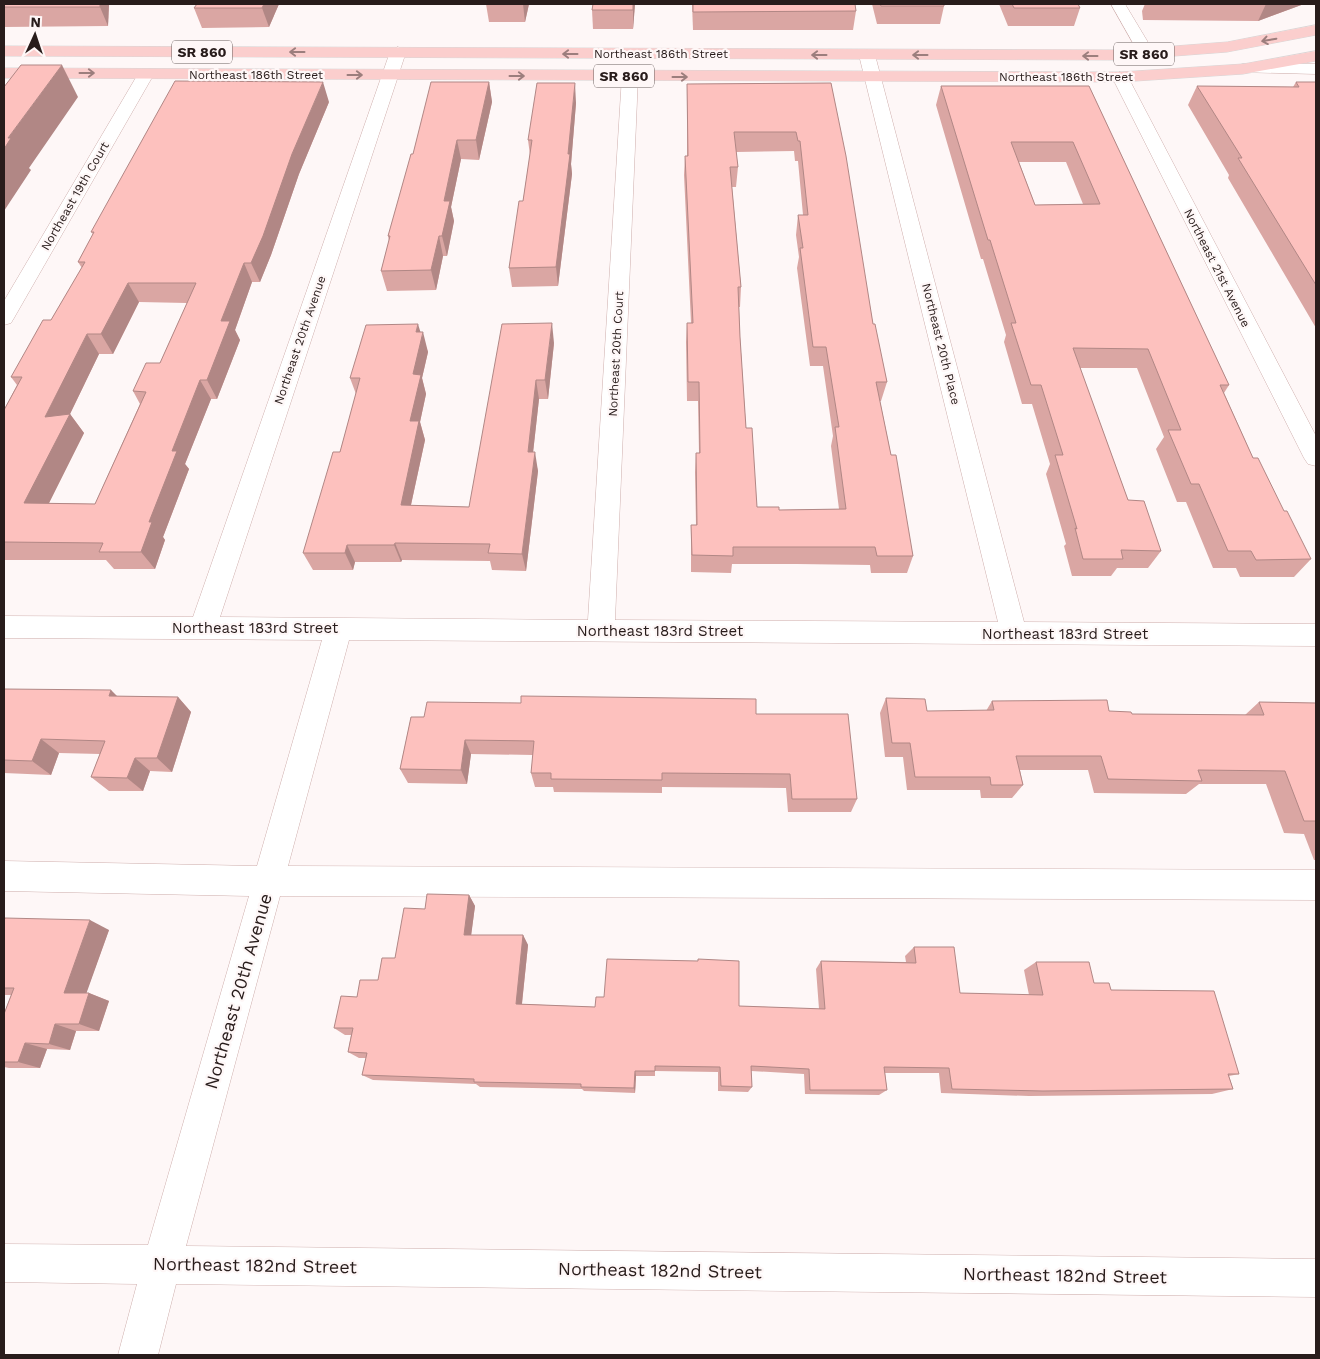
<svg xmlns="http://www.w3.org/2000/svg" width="1320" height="1359" viewBox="0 0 1320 1359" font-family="'Work Sans',sans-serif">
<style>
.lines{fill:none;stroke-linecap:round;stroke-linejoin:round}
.minor-casing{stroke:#cfafad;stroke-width:1}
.major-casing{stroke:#d8d6d6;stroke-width:1}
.minor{fill:#fff;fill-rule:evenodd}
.major{fill:#fbcecd;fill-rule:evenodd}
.wall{fill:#daa6a3;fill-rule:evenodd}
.shaded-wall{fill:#b18785}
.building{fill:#fdc1be;stroke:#b18785;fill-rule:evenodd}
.oneway{stroke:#9c7e7d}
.labels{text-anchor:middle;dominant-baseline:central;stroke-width:4.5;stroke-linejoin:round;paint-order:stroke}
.far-street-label{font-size:12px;fill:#281c1b;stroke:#fef7f7}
.shield{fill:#fef7f7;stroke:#685e5d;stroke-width:1}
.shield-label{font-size:14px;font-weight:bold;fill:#281c1b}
.street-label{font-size:15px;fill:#281c1b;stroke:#fef7f7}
.near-street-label{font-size:18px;fill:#281c1b;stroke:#fef7f7}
</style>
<rect width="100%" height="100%" fill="#fef7f7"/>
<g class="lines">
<!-- minor casing -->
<g class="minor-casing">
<g id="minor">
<polygon points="1111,4 1125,4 1155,54 1153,57 1141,57"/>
<polygon points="398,47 406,52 220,617 588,620 622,76 630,71 638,76 615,620 998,622 859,55 867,50 875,55 1024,622 1316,624 1316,646 349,640 288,866 1316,870 1316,900 280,896 186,1246 1316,1259 1316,1297 176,1284 158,1355 118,1355 137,1284 4,1282 4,1244 148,1245 249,896 4,891 4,861 257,866 322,640 4,638 4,616 193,617 390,52"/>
<polygon points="1243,64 1316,64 1316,74 1237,72 1235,69 1237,66"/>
<polygon points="146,69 154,74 14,318 11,323 4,325 4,301 138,74"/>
<polygon points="1120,72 1128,77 1316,436 1316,466 1308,464 1304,458 1112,77"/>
</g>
</g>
<!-- major casing -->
<g class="major-casing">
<g id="major">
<polygon points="1316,25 1316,35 1227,52 1122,60 4,56 4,46 1122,50 1227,42"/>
<polygon points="1316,51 1316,61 1243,74 1120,82 4,78 4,68 1120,72 1243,64"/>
</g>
</g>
<!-- minor -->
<use href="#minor" class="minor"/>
<!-- major -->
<use href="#major" class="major"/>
</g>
<!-- wall -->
<g class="wall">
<polygon points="4,4 109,4 108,26 4,27"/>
<polygon points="197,4 279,4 269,27 202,28 194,8"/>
<polygon points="486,4 529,4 525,22 489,22"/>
<polygon points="593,4 635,4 633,29 593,29 592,10"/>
<polygon points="692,4 855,4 856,11 853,30 693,30"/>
<polygon points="872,4 944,4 944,6 940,24 877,24"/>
<polygon points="999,4 1078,4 1080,8 1074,26 1008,26"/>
<polygon points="1145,4 1304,4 1258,21 1143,20 1142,11"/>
<polygon points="489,82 492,102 479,160 461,159 451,207 454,221 447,256 443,256 436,290 387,291 381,271 389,241 388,236 413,154"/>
<polygon points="1296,82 1316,82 1316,328 1228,178 1229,175 1188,105 1197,86 1293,87"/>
<path d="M831 83 873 324 887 382 881 401H880L891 455 913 556 907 573H871L870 565 797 564H732L731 573 691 572V525H696L695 472 696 453H699L698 401H687L686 342 687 323H691L684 175 685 156H687V84ZM794 151 795 161H798L803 215H798L796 235 799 257 797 268 810 366H823L833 436 831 446 839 509 779 510 757 507 746 428 740 337 739 307H740L741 287 732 187H736L738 167 736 152Z"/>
<path d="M941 86H1089L1229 385 1224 393 1253 458 1311 559 1294 577H1240L1236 568H1213L1186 502H1177L1156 449 1164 437 1137 368H1080L1128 500 1161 551 1148 568H1117L1111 576H1072L1064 546 1066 544 1046 474 1050 464 1032 404H1022L1004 342 1006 335 983 259H981L936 105ZM1019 162H1066L1083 204 1035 205Z"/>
<path d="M329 102 299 174 271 255 260 282H252L235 330 240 340 217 399H211L185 464 189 469 163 537 165 540 155 569H114L106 560H4V410L17 385 11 377 51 320 82 268 78 262 93 234 91 232ZM139 302 187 303 160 363 133 391 140 404 95 504 49 503 84 433 70 414 99 354H113Z"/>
<polygon points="576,103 571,164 572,174 558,286 512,287 509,268 523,201 530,155 528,140"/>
<polygon points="420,332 428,352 422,378 426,394 420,422 425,440 411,505 469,507 554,343 548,399 539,399 533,452 538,471 526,571 492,570 490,561 402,560 401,562 355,562 353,570 313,570 303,553 340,452 356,394 350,378"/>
<polygon points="4,689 117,696 178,697 191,712 172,772 150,771 143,791 109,791 91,777 100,754 59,753 51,775 4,773"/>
<polygon points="886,698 927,711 986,711 992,701 1132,714 1245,715 1259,702 1316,703 1316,860 1314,860 1304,834 1284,833 1266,784 1199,784 1186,794 1094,793 1088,770 1020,770 1023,785 1012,798 981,798 980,790 907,790 903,757 885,757 880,713"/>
<polygon points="756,714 857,799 851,812 788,812 786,788 662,787 662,793 554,792 553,787 535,787 531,773 533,755 471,754 467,784 408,783 400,769 411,717"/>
<polygon points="469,895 475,906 471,935 523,935 528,945 522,1004 595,1007 739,1006 819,1009 816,969 821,961 906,962 905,956 914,947 960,993 1029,995 1024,970 1036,962 1094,983 1111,990 1239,1074 1229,1076 1233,1089 1212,1094 1029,1096 941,1093 939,1073 885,1073 887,1090 879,1095 805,1094 804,1074 751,1071 752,1087 748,1092 718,1091 718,1072 655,1071 655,1076 636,1076 635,1093 584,1091 582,1089 480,1087 476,1084 373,1080 362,1075 366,1058 359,1058 348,1052 351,1035 345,1035 334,1028 357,997 378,980 395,958 425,909"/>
<polygon points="4,921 109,930 86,993 89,993 109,1001 99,1031 76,1031 70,1050 47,1049 40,1068 9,1068 4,1067 4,1014 11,995 4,995"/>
</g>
<!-- shaded-wall -->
<g class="shaded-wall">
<polygon points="100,4 109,4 108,26 100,7"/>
<polygon points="264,4 279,4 269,27 262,8"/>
<polygon points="523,4 529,4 525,22"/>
<polygon points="633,4 635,4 633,29"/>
<polygon points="1266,4 1304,4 1258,21"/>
<polygon points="62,65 78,97 29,168 31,170 4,211 4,149 8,138"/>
<polygon points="323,82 329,102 299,174 271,255 260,282 251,263 292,154"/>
<polygon points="489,82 492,102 479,160 476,140"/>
<polygon points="575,83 576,103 571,164 572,174 558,286 556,267 568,154"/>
<polygon points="457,140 461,159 451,207 454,221 447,256 442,236 444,201"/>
<polygon points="439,236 443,256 436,290 431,270"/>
<polygon points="244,263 252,282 235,330 240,340 217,399 207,380 221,321"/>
<polygon points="128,283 139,302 113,354 101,334"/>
<polygon points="552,323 554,343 548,399 545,380"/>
<polygon points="418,324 422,337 423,332 428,352 422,378 426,394 420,422 425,440 407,523 401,505 410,421 416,332"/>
<polygon points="87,334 99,354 70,414 84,433 40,521 24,503 45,417"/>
<polygon points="200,380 211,399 185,464 189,469 163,537 165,540 155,569 141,552 149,522 172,451"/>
<polygon points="536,380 539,399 531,471 528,452"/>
<polygon points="535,452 538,471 526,571 522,554"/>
<polygon points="395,543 402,560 401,562 394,545"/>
<polygon points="347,545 355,562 353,570 345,553"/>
<polygon points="111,690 126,705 109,696"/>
<polygon points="178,697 191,712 172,772 157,758"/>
<polygon points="41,739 59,753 51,775 32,761"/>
<polygon points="465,740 471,754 467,784 461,770"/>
<polygon points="135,758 150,771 143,791 127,778"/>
<polygon points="469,895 475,906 470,944 464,935"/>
<polygon points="90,920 109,930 84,1000 64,993"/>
<polygon points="523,935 528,945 521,1012 516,1004"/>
<polygon points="89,993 109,1001 99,1031 79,1024"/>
<polygon points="55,1024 76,1031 70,1050 49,1044"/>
<polygon points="25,1043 47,1049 40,1068 18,1062"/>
<polygon points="635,1071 636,1076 635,1093 634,1088"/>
</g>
<!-- building -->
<g class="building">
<rect x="4" y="4" width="96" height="3"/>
<polygon points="197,4 264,4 262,8 194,8"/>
<polygon points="593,4 633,4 633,10 592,10"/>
<polygon points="693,4 855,4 856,11 693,12"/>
<polygon points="880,4 944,4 944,6 881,6"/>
<polygon points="1012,4 1078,4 1080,8 1014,8"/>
<polygon points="21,65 62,65 8,138 11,138 4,149 4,87"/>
<path d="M175 81 323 82 292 154 263 236 251 263H244L221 321H230L207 380H200L172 451H177L149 522H152L141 552H99L103 543 4 542V410L22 377H11L43 320H51L85 262H78L94 232H91ZM128 283H196L160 363H146L133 391 146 392 95 504 24 503 70 414 45 417 87 334H101Z"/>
<polygon points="431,82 489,82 476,140 457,140 444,201 450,201 442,236 439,236 431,270 381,271 390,236 388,236 411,154 413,154"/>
<polygon points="1296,82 1316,82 1316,285 1238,158 1242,158 1197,86 1299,87"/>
<polygon points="537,83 575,83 568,154 570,154 556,267 509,268 519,201 523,201 532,140 528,140"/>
<path d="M831 83 846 156 873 324H875L887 382H876L891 455H896L913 556H877L875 547H733V556L692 555 691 525H697L696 453H700L699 382H688L687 323H693L685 156H688L687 84ZM734 132H796L798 141H800L808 215H798L803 248H800L813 347H826L839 427H835L846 509 779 510V507H757L752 428H746L740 337 738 287H741L730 167H738Z"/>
<path d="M941 86H1089L1229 385H1220L1253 458H1258L1284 511H1287L1311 559 1256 560 1251 551H1228L1199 484H1191L1168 430H1181L1148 349 1073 348 1128 500 1144 501 1161 551 1121 550 1123 559H1083L1075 528 1077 529 1055 455H1063L1041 385H1031L1011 323H1016L990 240H988ZM1011 142H1073L1100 204 1035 205Z"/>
<polygon points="552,323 545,380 536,380 528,452 535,452 522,554 488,553 490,544 395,543 394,545 347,545 345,553 303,553 333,452 340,452 360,378 350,378 366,325 418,324 416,332 423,332 413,374 421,375 410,421 419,421 401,505 469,507 502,324"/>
<polygon points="4,689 111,690 109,696 178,697 157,758 135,758 127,778 91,777 105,741 41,739 32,761 4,760"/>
<polygon points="521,696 756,699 756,714 848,714 857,799 792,799 790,774 662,773 662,780 551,779 551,773 531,773 534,741 465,740 461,770 400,769 411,717 424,717 427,702 521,703"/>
<polygon points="886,698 925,699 927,711 994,710 992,701 1107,700 1109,711 1131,712 1132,714 1264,715 1259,702 1316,703 1316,821 1304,821 1285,771 1198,770 1202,781 1108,779 1101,756 1016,756 1023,785 991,785 990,777 915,777 910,743 892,743"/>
<polygon points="427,894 469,895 464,935 523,935 516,1004 595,1007 596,997 604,997 607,959 698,961 698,959 739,961 739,1006 825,1009 821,961 916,963 914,947 954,947 960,993 1043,995 1036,962 1089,962 1094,983 1109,983 1111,990 1214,991 1239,1074 1228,1074 1233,1089 1043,1091 952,1089 949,1068 884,1067 887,1090 810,1090 809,1069 751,1066 752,1087 721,1086 720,1067 655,1066 655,1071 635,1071 634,1088 581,1087 581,1084 474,1082 474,1079 362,1075 367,1053 348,1052 353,1028 334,1028 341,996 357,997 360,980 378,980 382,958 395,958 404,908 425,909"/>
<polygon points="5,918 90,920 64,993 89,993 79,1024 55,1024 49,1044 25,1043 18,1062 4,1062 4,1014 14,988 4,988 4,921"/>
</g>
<!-- one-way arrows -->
<defs><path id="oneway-shaft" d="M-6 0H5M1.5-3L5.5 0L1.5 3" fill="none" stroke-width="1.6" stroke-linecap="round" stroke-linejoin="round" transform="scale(1.25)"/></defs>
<g class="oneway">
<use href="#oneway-shaft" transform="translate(1269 40) rotate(170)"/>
<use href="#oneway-shaft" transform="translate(297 52) rotate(-180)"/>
<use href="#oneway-shaft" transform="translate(570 54) rotate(-180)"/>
<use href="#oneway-shaft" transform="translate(819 55) rotate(-180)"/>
<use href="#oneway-shaft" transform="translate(920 55) rotate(-180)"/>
<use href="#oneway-shaft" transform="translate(1090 56) rotate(180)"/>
<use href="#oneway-shaft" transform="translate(87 73)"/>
<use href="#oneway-shaft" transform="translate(355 75)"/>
<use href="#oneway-shaft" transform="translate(517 76)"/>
<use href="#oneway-shaft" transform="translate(680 77)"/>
</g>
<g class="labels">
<!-- far-street labels -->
<g class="far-street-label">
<text x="661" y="54">Northeast 186th Street</text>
<text x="256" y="75">Northeast 186th Street</text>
<text x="1066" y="77">Northeast 186th Street</text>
<text transform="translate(75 196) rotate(-60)">Northeast 19th Court</text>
<text transform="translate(1217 268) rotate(63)">Northeast 21st Avenue</text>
<text transform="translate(300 340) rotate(-71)">Northeast 20th Avenue</text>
<text transform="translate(941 344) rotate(76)">Northeast 20th Place</text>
<text transform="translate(616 354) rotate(-87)">Northeast 20th Court</text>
</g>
<!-- shield labels -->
<g class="shield">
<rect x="172" y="40.5" width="60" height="23" rx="4"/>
<rect x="1114" y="42.5" width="60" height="23" rx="4"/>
<rect x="594" y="64.5" width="60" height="23" rx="4"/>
</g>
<g class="shield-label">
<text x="202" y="52">SR 860</text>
<text x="1144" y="54">SR 860</text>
<text x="624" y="76">SR 860</text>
</g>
<!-- street labels -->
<g class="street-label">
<text x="255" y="628">Northeast 183rd Street</text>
<text x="660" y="631">Northeast 183rd Street</text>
<text x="1065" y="634">Northeast 183rd Street</text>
</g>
<!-- near-street labels -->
<g class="near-street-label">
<text transform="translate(238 991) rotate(-74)">Northeast 20th Avenue</text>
<text transform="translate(255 1265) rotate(1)">Northeast 182nd Street</text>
<text transform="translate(660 1270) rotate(1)">Northeast 182nd Street</text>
<text transform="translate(1065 1275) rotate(1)">Northeast 182nd Street</text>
</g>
</g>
<!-- border -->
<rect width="1320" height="1359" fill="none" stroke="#281c1b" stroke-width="10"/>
<!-- north arrow -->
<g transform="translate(35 35) rotate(3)" stroke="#fef7f7" stroke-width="4" paint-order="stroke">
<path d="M0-4L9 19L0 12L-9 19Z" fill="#281c1b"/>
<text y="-8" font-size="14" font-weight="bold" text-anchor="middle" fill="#281c1b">N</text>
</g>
</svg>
